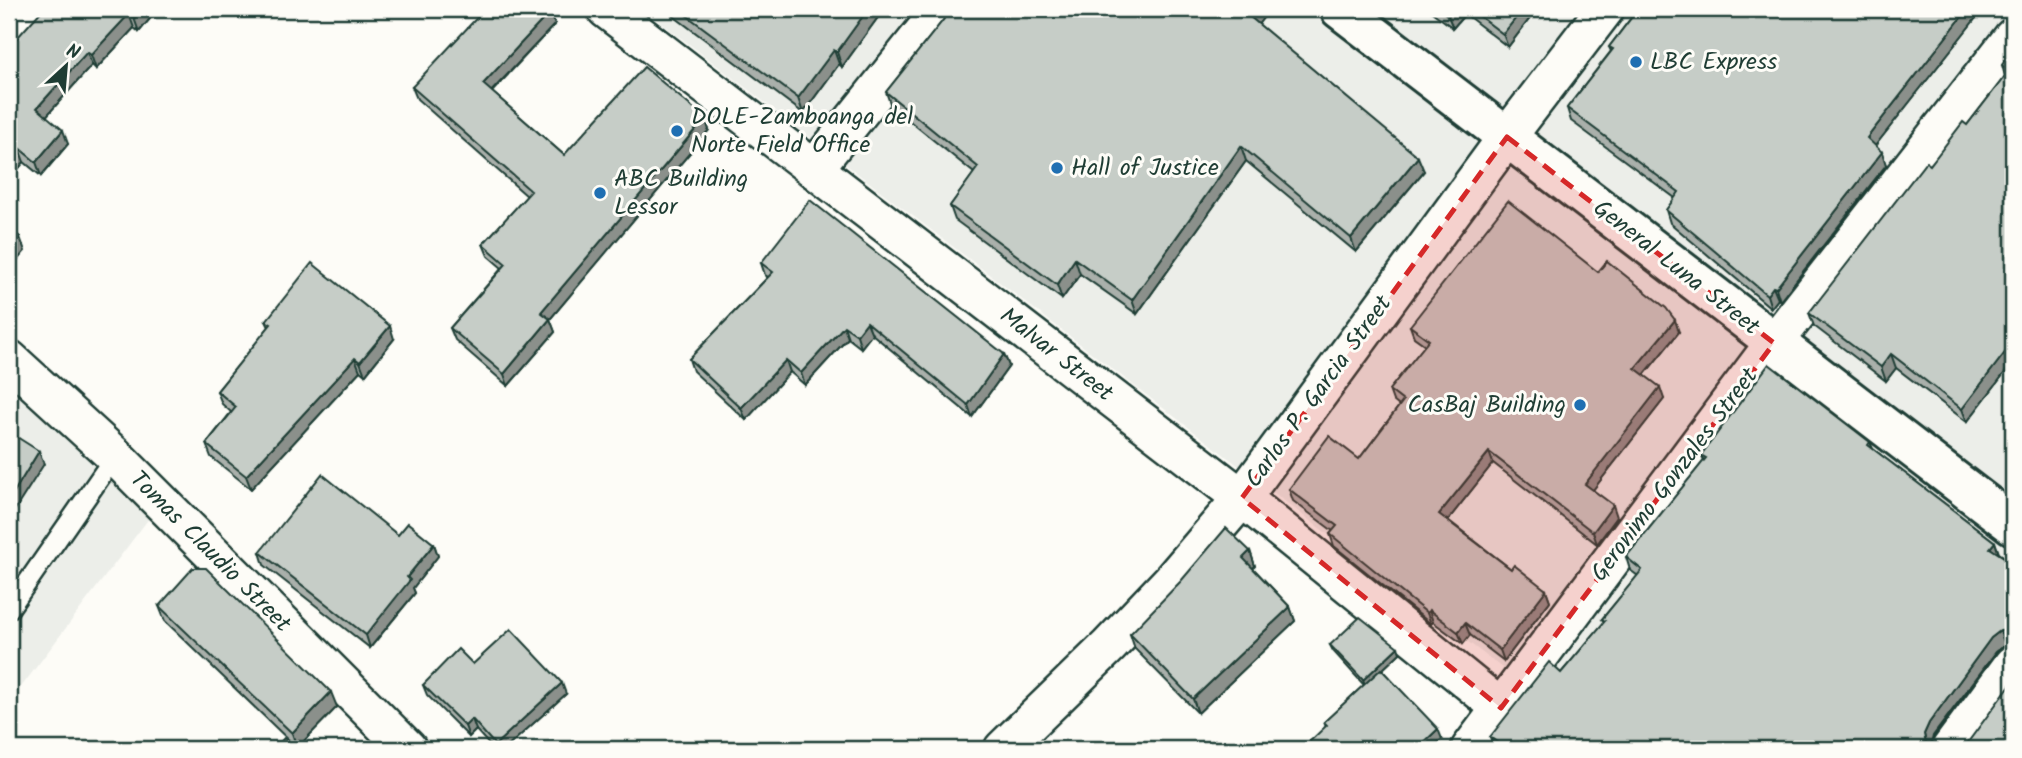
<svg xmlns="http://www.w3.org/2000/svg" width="2022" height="758" viewBox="0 0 2022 758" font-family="Kalam,sans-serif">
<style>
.built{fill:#eceee9}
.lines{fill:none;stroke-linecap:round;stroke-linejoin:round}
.service-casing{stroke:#1f3d34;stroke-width:23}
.minor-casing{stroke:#1f3d34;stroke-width:42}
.tertiary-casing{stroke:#1f3d34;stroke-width:44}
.service{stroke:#fdfcf7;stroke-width:18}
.minor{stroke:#fdfcf7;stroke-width:37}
.tertiary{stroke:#fdfcf7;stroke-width:38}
.wall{fill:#aab0ab;stroke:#1f3d34;stroke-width:2}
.shaded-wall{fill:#8b908b;stroke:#1f3d34;stroke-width:2}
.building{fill:#c6cdc7;stroke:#1f3d34;stroke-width:2}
.marked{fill:#d62828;fill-opacity:0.2;stroke:#d62828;stroke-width:5;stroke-dasharray:14 9;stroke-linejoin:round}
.poi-dot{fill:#1f6fb2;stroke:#fdfcf7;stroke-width:2.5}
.labels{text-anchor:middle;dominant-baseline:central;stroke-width:6;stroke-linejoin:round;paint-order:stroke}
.poi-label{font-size:24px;fill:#1f3d34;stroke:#fdfcf7;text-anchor:start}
.street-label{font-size:24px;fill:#1f3d34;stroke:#fdfcf7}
</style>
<rect width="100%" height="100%" fill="#fdfcf7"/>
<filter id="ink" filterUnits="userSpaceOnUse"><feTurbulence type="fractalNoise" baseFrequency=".0143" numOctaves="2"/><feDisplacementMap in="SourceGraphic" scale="14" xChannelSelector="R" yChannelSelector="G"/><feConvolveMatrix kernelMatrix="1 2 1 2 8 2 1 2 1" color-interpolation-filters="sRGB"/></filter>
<g filter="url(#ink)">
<!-- built -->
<g class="built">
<polygon points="643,9 2013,9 2013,749 1492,749 1536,694"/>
<polygon points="9,387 150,517 9,703"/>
</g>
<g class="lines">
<!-- service casing -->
<g class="service-casing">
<polyline id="service" points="9,609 115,456"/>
</g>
<!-- minor casing -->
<g class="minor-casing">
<g id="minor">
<polyline points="606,9 1242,498 1501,708"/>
<polyline points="814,169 942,9"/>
<polyline points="9,359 115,456 408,749"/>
<polyline points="1003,749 1109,646 1171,581 1242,498 1507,137 1605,9"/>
<polyline points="1470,749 1774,343 2013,37"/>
</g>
</g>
<!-- tertiary casing -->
<g class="tertiary-casing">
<g id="tertiary">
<polyline points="1340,9 2013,525"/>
<polyline points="1951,749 2013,665"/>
</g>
</g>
<!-- service -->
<use href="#service" class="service"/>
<!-- minor -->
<use href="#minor" class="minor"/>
<!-- tertiary -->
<use href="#tertiary" class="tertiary"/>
</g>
<!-- wall -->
<g class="wall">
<polygon points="43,9 158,9 139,32 134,28 96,69 92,65 46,116 68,144 41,176 24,162 9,180"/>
<polygon points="664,9 884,9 842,67 839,64 803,113"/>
<polygon points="952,9 1264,9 1266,14 1258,24 1424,171 1356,252 1246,161 1137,314 1080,274 1062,299 955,220 950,206 974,173 891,106 886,92"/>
<polygon points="1428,9 1537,9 1508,47 1465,14 1453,28"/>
<polygon points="1983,9 1875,146 1886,165 1780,301 1778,299 1771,308 1670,223 1666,210 1675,198 1571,121 1567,108 1611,51 1609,47 1633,15 1631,10 1825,11"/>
<polygon points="550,12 555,24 492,92 564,155 705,118 709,130 550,319 555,332 508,386 455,340 450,328 502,268 488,256 483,244 527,196 417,99 412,87"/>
<polygon points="2013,50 2013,362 1967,422 1896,368 1886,381 1814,326 1809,313 1930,165 1967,125 2005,76 2002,65"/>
<polygon points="761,263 1004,354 1009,366 972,417 872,334 861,348 848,338 805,385 790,372 746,420 693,371 689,359 768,277 765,275"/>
<polygon points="1598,272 1679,332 1644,375 1664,399 1593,490 1617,517 1597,544 1493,463 1448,520 1511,569 1546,590 1550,601 1504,661 1470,635 1463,644 1433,622 1431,624 1334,546 1330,534 1333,531 1293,501 1289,489 1359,459 1399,406 1393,401 1389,390 1425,345 1414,337 1410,326"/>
<polygon points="266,321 394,339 365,375 360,371 251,489 211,457 206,444 231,412 222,404 217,391 269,327"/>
<polygon points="1870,442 1873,449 1995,542 1999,553 2013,563 2013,644 2005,645 1996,652 1933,736 1929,747 1930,749 1495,749 1490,737 1561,673 1604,623 1602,619 1638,576 1630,570 1626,557 1704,461 1701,455"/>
<polygon points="398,535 434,544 438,556 413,588 415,593 370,648 264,565 260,552"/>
<polygon points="1250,551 1255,566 1253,568 1290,607 1295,621 1198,713 1135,649 1130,634"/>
<polygon points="159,606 337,707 297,748 165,621"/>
<polygon points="1330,645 1400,653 1382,670 1442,739 1326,727 1324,722 1364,685 1333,651"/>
<polygon points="473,664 566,694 505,749 493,749 476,730 469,737 427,695 423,685"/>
</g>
<!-- shaded-wall -->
<g class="shaded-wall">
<polygon points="142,9 158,9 139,32 134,18"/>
<polygon points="868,9 884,9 842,67 837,52"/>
<polygon points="1254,9 1264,9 1266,14 1254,30 1249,16"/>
<polygon points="1454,9 1463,9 1465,14 1453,28 1448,16"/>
<polygon points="1523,9 1537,9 1508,47 1503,34"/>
<polygon points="1968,9 1983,9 1871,151 1867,138"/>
<polygon points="550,12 555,24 487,96 483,84"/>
<polygon points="129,14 134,28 96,69 91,55"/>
<polygon points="834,50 839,64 803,113 798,98"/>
<polygon points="87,52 92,65 42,121 37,108"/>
<polygon points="705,118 709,130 546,324 541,312"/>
<polygon points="63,130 68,144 41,176 36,162"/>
<polygon points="1241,146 1246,161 1137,314 1132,300"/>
<polygon points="19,148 24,162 9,180 9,160"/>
<polygon points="1882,152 1886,165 1780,301 1776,288"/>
<polygon points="1418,157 1424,171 1356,252 1351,238"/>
<polygon points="20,237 25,251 9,270 9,251"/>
<polygon points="1075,259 1080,274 1062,299 1057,285"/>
<polygon points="1773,287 1778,299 1771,308 1767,295"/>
<polygon points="550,319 555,332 508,386 504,374"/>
<polygon points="1675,320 1679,332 1640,380 1635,368"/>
<polygon points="867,322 872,334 861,348 857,335"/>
<polygon points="390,326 394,339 365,375 360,362"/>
<polygon points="844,326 848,338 805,385 801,373"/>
<polygon points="2013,342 2013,362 1967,422 1962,409"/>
<polygon points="1004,354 1009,366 972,417 968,405"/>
<polygon points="1891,354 1896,368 1886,381 1881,367"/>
<polygon points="355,358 360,371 251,489 246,476"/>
<polygon points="786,360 790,372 746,420 741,408"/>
<polygon points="1660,387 1664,399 1589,495 1585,484"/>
<polygon points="39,451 44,464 9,519 9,500"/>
<polygon points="1489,452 1493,463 1444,525 1439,514"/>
<polygon points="1613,505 1617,517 1597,544 1593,532"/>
<polygon points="1995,542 1999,555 1990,548"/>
<polygon points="434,544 438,556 413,588 415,593 370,648 366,635 407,577"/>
<polygon points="1250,551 1255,566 1248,573 1243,558"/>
<polygon points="1546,590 1550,601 1504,661 1500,650"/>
<polygon points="1290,607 1295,621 1198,713 1193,699"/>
<polygon points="1429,610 1433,622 1431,624 1427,613"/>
<polygon points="1465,623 1470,635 1463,644 1458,632"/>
<polygon points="2000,631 2005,645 1996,652 1933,736 1930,749 1926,744 1924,734 1929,723 1991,638"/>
<polygon points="1398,647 1400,653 1365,686 1363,680"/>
<polygon points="562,683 566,694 505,749 497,749 495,745"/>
<polygon points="331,692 337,707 297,748 292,733"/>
<polygon points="472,719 476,730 469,737 465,726"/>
<polygon points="1438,729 1442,739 1431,749 1417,749"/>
</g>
<!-- building -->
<g class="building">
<polygon points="43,9 142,9 134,18 129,14 91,55 87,52 37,108 63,130 36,162 19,148 9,160 9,47"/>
<polygon points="485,9 547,9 550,12 483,84 564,155 644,67 705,118 541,312 550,319 504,374 450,328 506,264 483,244 531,191 412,87"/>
<polygon points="678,9 868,9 837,52 834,50 798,98"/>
<polygon points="952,9 1254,9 1249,16 1418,157 1351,238 1241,146 1132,300 1075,259 1057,285 950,206 978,167 886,92"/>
<polygon points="1440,9 1454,9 1448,16"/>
<polygon points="1470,9 1523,9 1503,34"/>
<polygon points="1633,9 1821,9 1825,11 1826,9 1968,9 1867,138 1882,152 1776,288 1773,287 1767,295 1666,210 1679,192 1567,108 1613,49 1609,47 1635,13 1631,10"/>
<polygon points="2013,50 2013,342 1962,409 1891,354 1881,367 1809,313 1926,162 1930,165 1963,122 1967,125 2009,71 2002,65"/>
<polygon points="810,200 1004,354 968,405 867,322 857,335 844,326 801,373 786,360 741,408 689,359 773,272 761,263"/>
<polygon points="1508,201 1598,272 1607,261 1666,308 1675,320 1635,368 1660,387 1585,484 1613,505 1593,532 1489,452 1439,514 1511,569 1514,565 1546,590 1500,650 1465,623 1458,632 1429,610 1427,613 1330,534 1337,526 1289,489 1329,436 1359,459 1403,401 1389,390 1429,340 1410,326"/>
<polygon points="9,228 20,237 9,251"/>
<polygon points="312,263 390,326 360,362 355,358 246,476 206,444 236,407 217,391 271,324 266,321"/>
<polygon points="1769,364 1870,442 1868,445 1995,542 1990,548 2013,563 2013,631 2010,630 2000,631 1991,638 1929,723 1924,734 1926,744 1930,749 1506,749 1490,737 1549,662 1561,673 1605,621 1602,619 1642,570 1626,557 1706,458 1701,455"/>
<polygon points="9,432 39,451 9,500"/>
<polygon points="322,474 398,535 408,523 434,544 407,577 410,580 366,635 260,552"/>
<polygon points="1226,528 1250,551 1243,558 1290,607 1193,699 1130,634 1181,581"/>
<polygon points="193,568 206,568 331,692 292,733 159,606"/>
<polygon points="1360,617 1398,647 1363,680 1330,645"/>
<polygon points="511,629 562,683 495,745 472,719 465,726 423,685 458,649 473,664"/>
<polygon points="1381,669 1438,729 1417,749 1302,749 1327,725 1324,722"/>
<polygon points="2013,681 2013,749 1963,749"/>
<polygon points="284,738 295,749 274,749"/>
</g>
</g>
<!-- marked area -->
<path class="marked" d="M1507 137 1774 343 1501 708 1242 498Z"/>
<!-- markers -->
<g class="poi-dot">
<circle cx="1636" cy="62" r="7"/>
<circle cx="677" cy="131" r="7"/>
<circle cx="1057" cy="168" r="7"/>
<circle cx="600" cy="193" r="7"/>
<circle cx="1580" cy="405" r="7"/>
</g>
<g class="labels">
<!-- poi labels -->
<g class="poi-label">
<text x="1650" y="62">LBC Express</text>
<text x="691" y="117">DOLE-Zamboanga del<tspan x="691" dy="28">Norte Field Office</tspan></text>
<text x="1071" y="168">Hall of Justice</text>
<text x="614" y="179">ABC Building<tspan x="614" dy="28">Lessor</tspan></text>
<text x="1566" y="405" text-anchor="end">CasBaj Building</text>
</g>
<!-- street labels -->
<g class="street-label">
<text transform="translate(1676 268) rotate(38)">General Luna Street</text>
<text transform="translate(1056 355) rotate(38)">Malvar Street</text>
<text transform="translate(1319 392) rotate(-54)">Carlos P. Garcia Street</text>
<text transform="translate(1675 475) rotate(-53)">Geronimo Gonzales Street</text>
<text transform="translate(210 552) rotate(45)">Tomas Claudio Street</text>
</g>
</g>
<!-- margin -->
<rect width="2022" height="758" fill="none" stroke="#fdfcf7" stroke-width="35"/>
<rect x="18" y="18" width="1987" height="723" fill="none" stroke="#1f3d34" stroke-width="2.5" filter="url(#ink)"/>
<!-- north arrow -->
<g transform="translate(66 66) rotate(26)" stroke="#fdfcf7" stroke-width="5" paint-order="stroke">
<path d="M0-5L12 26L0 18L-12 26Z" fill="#1f3d34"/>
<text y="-10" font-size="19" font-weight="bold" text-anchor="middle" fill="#1f3d34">N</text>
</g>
</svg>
